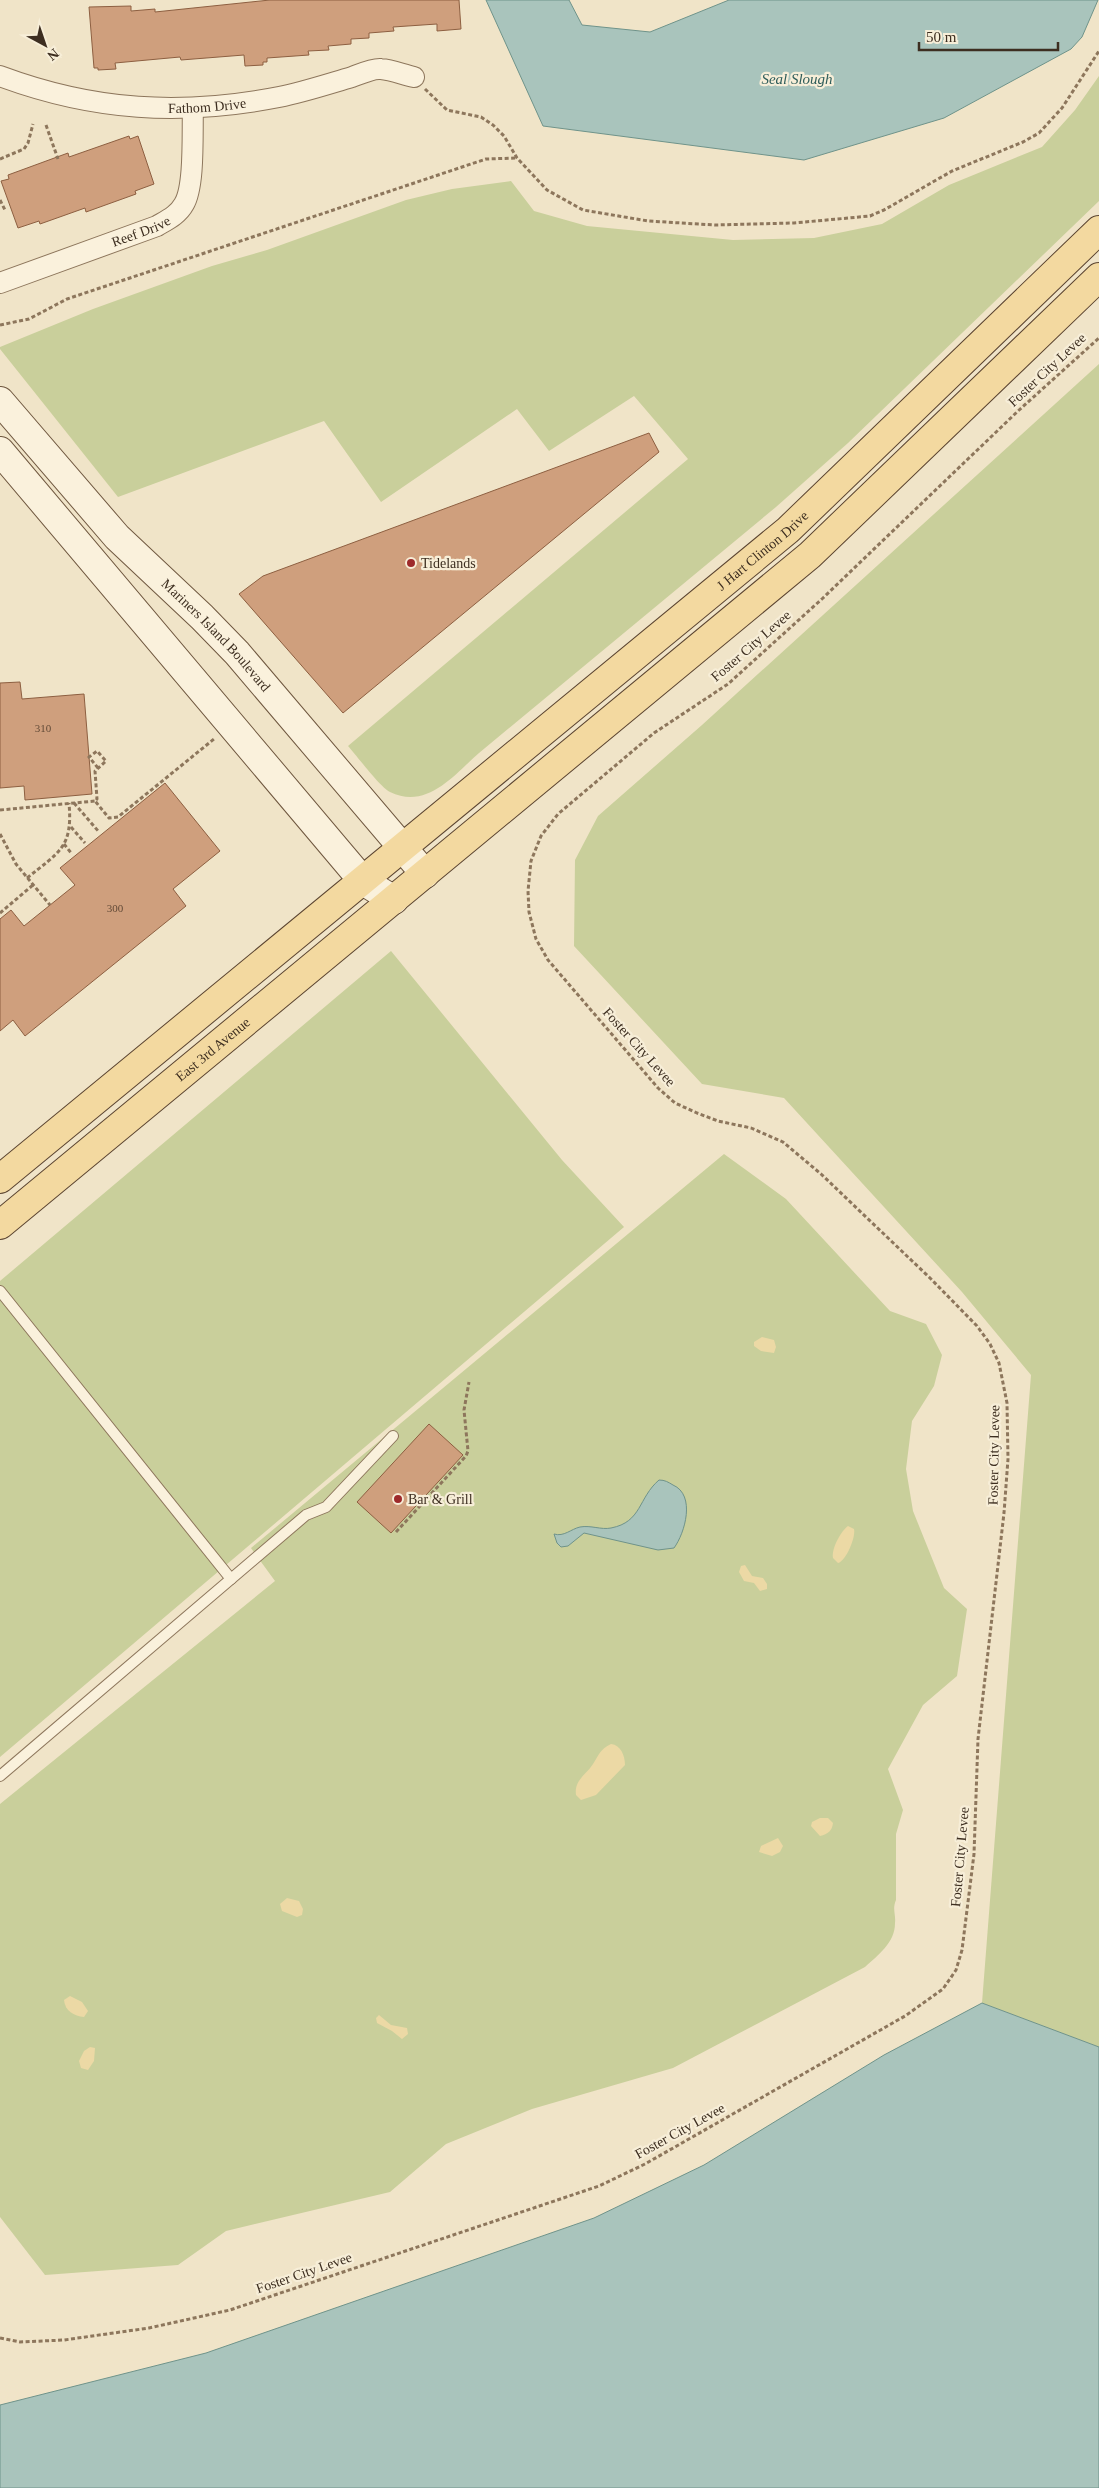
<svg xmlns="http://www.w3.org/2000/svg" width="1099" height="2488" viewBox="0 0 1099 2488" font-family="'Times New Roman',serif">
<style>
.green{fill:#c9cf9b}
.sand{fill:#ecd9a5}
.water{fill:#a9c4bc;stroke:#6f938a}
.building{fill:#cf9f7d;stroke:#8d5f41}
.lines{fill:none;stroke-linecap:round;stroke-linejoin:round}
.service-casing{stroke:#8d765c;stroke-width:12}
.minor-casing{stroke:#8d765c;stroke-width:22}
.secondary-casing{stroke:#6f573f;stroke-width:30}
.primary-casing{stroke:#5b4430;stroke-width:30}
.path{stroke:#8d765c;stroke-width:3;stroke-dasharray:4 2.5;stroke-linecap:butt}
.service{stroke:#faf1dc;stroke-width:10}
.minor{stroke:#faf1dc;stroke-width:20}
.secondary{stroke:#faf1dc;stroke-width:28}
.primary{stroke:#f3d9a0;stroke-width:28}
.poi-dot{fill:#9e2a2b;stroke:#f7eed8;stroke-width:2}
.labels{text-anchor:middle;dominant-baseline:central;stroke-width:4.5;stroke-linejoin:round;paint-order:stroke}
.number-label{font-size:11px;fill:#624a37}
.street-label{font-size:14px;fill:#3d2e20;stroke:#f7eed8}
.poi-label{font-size:14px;fill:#3d2e20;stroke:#f7eed8;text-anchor:start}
.water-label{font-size:15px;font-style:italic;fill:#2f5d5a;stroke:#f7eed8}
</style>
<rect width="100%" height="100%" fill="#f0e4c8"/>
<!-- green -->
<g class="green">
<path d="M1099 76V201L848 443 776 507 479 753C454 775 427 810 390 792 380 787 357 756 348 746L688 459 634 396 549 451 517 409 381 502 324 421 118 497 0 349V347L93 309 212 266 267 250 406 200 452 189 511 181 534 211 587 226 733 240 814 238 882 224 949 185 1042 147 1075 110Z"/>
<polygon points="1099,364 1099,2047 982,2003 1031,1375 962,1292 784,1098 702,1084 574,946 575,860 598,816 702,725"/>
<polygon points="391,951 562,1160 624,1227 0,1757 0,1281"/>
<path d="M724 1154 786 1199 890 1311 926 1324 942 1355 934 1386 912 1421 906 1469 913 1511 944 1588 967 1609 957 1676 923 1705 888 1769 903 1810 896 1834V1900C892 1909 896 1914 895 1923 895 1943 878 1955 865 1967L673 2068 532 2109 446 2144 390 2192 226 2231 178 2265 45 2275 0 2217V1804L275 1581 251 1548Z"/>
</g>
<!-- sand -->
<g class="sand">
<polygon points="762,1337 774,1340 776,1347 774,1353 761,1351 754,1346 754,1342"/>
<path d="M848 1526 854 1529C856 1537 846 1561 838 1563L833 1558C831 1549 841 1531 848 1526Z"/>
<polygon points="745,1565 752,1576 763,1578 767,1584 767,1589 760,1591 754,1583 744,1581 739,1572 741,1566"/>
<path d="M611 1744C621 1745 625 1756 625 1765L596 1795 581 1800 576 1795C574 1780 586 1775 593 1764 599 1755 600 1749 611 1744Z"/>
<path d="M820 1818H828L833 1823C832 1831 828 1834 820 1836L811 1826 812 1822Z"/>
<polygon points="778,1838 783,1846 780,1852 772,1856 759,1852 761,1846"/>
<polygon points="287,1898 299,1901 303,1909 302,1915 297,1917 282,1911 280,1904"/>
<path d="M70 1996 82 2002 88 2011 84 2017C74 2016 65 2011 64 2000Z"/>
<polygon points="379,2015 391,2025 407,2028 408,2034 402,2039 392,2031 377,2023 376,2018"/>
<polygon points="90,2047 95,2048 94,2061 88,2070 81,2068 79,2061 84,2051"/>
</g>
<!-- water -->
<g class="water">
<polygon points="486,0 569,0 582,25 650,32 729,0 1098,0 1082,37 1071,49 944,118 804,160 543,126"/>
<path d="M659 1480C665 1480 668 1482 673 1485 696 1495 685 1533 674 1548L658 1550 584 1533 568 1546 561 1547 557 1543 554 1534C564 1537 571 1529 580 1527 591 1525 601 1530 611 1528 642 1522 638 1498 659 1480Z"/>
<polygon points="982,2003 1099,2047 1099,2488 0,2488 0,2405 206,2353 594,2218 704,2165 884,2055"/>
</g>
<!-- building -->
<g class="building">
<polygon points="270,0 459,0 461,29 437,31 437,24 393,27 394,31 369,33 369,38 351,39 351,44 328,46 329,50 308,51 309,55 267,58 267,62 263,62 263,65 245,66 244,55 181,60 180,57 115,63 116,69 98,70 98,68 94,68 89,7 131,6 131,11 155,9 155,12"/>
<polygon points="129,136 130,139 138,136 154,184 135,191 136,194 86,212 85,208 40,224 39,221 18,228 1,181 9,179 8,175 68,153 69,157"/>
<polygon points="649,433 659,452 343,713 239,594 263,576"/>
<polygon points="20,682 22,699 84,694 92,794 25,800 24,786 0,788 0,683"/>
<polygon points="165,783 220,851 173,889 186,906 25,1036 13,1020 0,1031 0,919 11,910 24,926 75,885 60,868"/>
<polygon points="429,1424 463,1455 391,1533 357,1502"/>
</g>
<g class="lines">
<!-- service casing -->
<g class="service-casing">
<g id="service">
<polyline points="0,1291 231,1579"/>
<polyline points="0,1776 306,1515 326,1507 393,1436"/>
</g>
</g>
<!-- minor casing -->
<g class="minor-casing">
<g id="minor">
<path id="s1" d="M0 76C94 111 181 116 279 97 304 92 328 84 352 77 360 74 373 68 381 69 392 70 404 75 414 77"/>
<path id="s2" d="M0 283 157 226C167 220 178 215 184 204 195 186 192 131 193 108"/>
</g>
</g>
<!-- secondary casing -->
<g class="secondary-casing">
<g id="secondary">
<path id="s3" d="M0 401 117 537 202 617 237 653 425 874"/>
<polyline points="0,451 363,881 394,900"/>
</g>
</g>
<!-- primary casing -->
<g class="primary-casing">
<g id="primary">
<path id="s4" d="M0 1179 788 530 1099 230"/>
<path id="s5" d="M0 1225 810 555 1099 277"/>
</g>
</g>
<!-- path -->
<g class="path">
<polyline points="425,89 447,110 481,117 493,125 504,136 517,158 547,190 583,210 648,221 715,225 794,223 870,216 884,210 952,171 1023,142 1039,133 1062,108 1099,51"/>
<polyline points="46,125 58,159"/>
<polyline points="0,159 24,149 28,143 33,124"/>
<polyline points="0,200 5,210"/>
<polyline points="0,325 29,319 67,299 486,159 516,158"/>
<polyline points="98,768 89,757 97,751 106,761 95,771 97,799 95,801 109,818 118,817 214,739"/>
<polyline points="74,803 99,832"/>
<polyline points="0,810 95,801"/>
<polyline points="71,827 85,843"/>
<polyline points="0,834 16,864 50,905"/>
<polyline points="64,844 72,854"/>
<path d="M27 878C59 852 73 848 69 803"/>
<polyline points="0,913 33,885"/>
<polyline points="396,1532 466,1456 468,1451 464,1410 469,1382"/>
<polyline points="0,2338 20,2342 64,2340 149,2328 230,2310 599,2186 645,2164 905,2016 943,1989 956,1970 962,1950 974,1854 978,1739 1004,1513 1008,1459 1007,1403 999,1363 990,1344 977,1326 931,1279 821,1174 783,1142 751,1128 718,1121 697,1113 675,1103 658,1088 548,960 536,939 529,912 528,891 531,861 541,836 558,814 654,733 728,684 823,598 1018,411 1099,338"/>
</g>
<!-- service -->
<use href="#service" class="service"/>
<!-- minor -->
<use href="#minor" class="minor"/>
<!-- secondary -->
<use href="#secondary" class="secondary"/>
<!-- primary -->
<use href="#primary" class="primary"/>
</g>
<!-- markers -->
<g class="poi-dot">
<circle cx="411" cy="563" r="5"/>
<circle cx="398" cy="1499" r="5"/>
</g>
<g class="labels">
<!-- number labels -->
<g class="number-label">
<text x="43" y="728">310</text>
<text x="115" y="908">300</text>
</g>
<!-- street labels -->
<g class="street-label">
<text stroke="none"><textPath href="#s1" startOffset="211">Fathom Drive</textPath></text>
<text stroke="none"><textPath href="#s2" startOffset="150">Reef Drive</textPath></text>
<text transform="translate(1047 370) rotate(-43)">Foster City Levee</text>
<text stroke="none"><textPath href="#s4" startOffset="988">J Hart Clinton Drive</textPath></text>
<text stroke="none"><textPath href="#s3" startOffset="319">Mariners Island Boulevard</textPath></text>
<text transform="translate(751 646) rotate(-41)">Foster City Levee</text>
<text transform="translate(639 1047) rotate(48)">Foster City Levee</text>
<text stroke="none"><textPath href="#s5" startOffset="276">East 3rd Avenue</textPath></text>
<text transform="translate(994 1455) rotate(-89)">Foster City Levee</text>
<text transform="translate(960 1857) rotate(-85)">Foster City Levee</text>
<text transform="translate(680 2131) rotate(-29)">Foster City Levee</text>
<text transform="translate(304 2273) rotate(-19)">Foster City Levee</text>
</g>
<!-- poi labels -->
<g class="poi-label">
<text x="421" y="563">Tidelands</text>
<text x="408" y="1499">Bar &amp; Grill</text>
</g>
<!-- water labels -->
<g class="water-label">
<text x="797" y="79">Seal Slough</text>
</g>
</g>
<!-- north arrow -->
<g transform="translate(45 45) rotate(140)" stroke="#f7eed8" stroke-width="4" paint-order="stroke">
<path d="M0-4L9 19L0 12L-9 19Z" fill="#3d2e20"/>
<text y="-8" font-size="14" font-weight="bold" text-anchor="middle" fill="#3d2e20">N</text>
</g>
<!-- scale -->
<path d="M919 42v8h139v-8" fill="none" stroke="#3d2e20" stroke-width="2.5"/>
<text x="926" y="42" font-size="15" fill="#3d2e20" stroke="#f7eed8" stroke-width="4" paint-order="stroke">50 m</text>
</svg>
